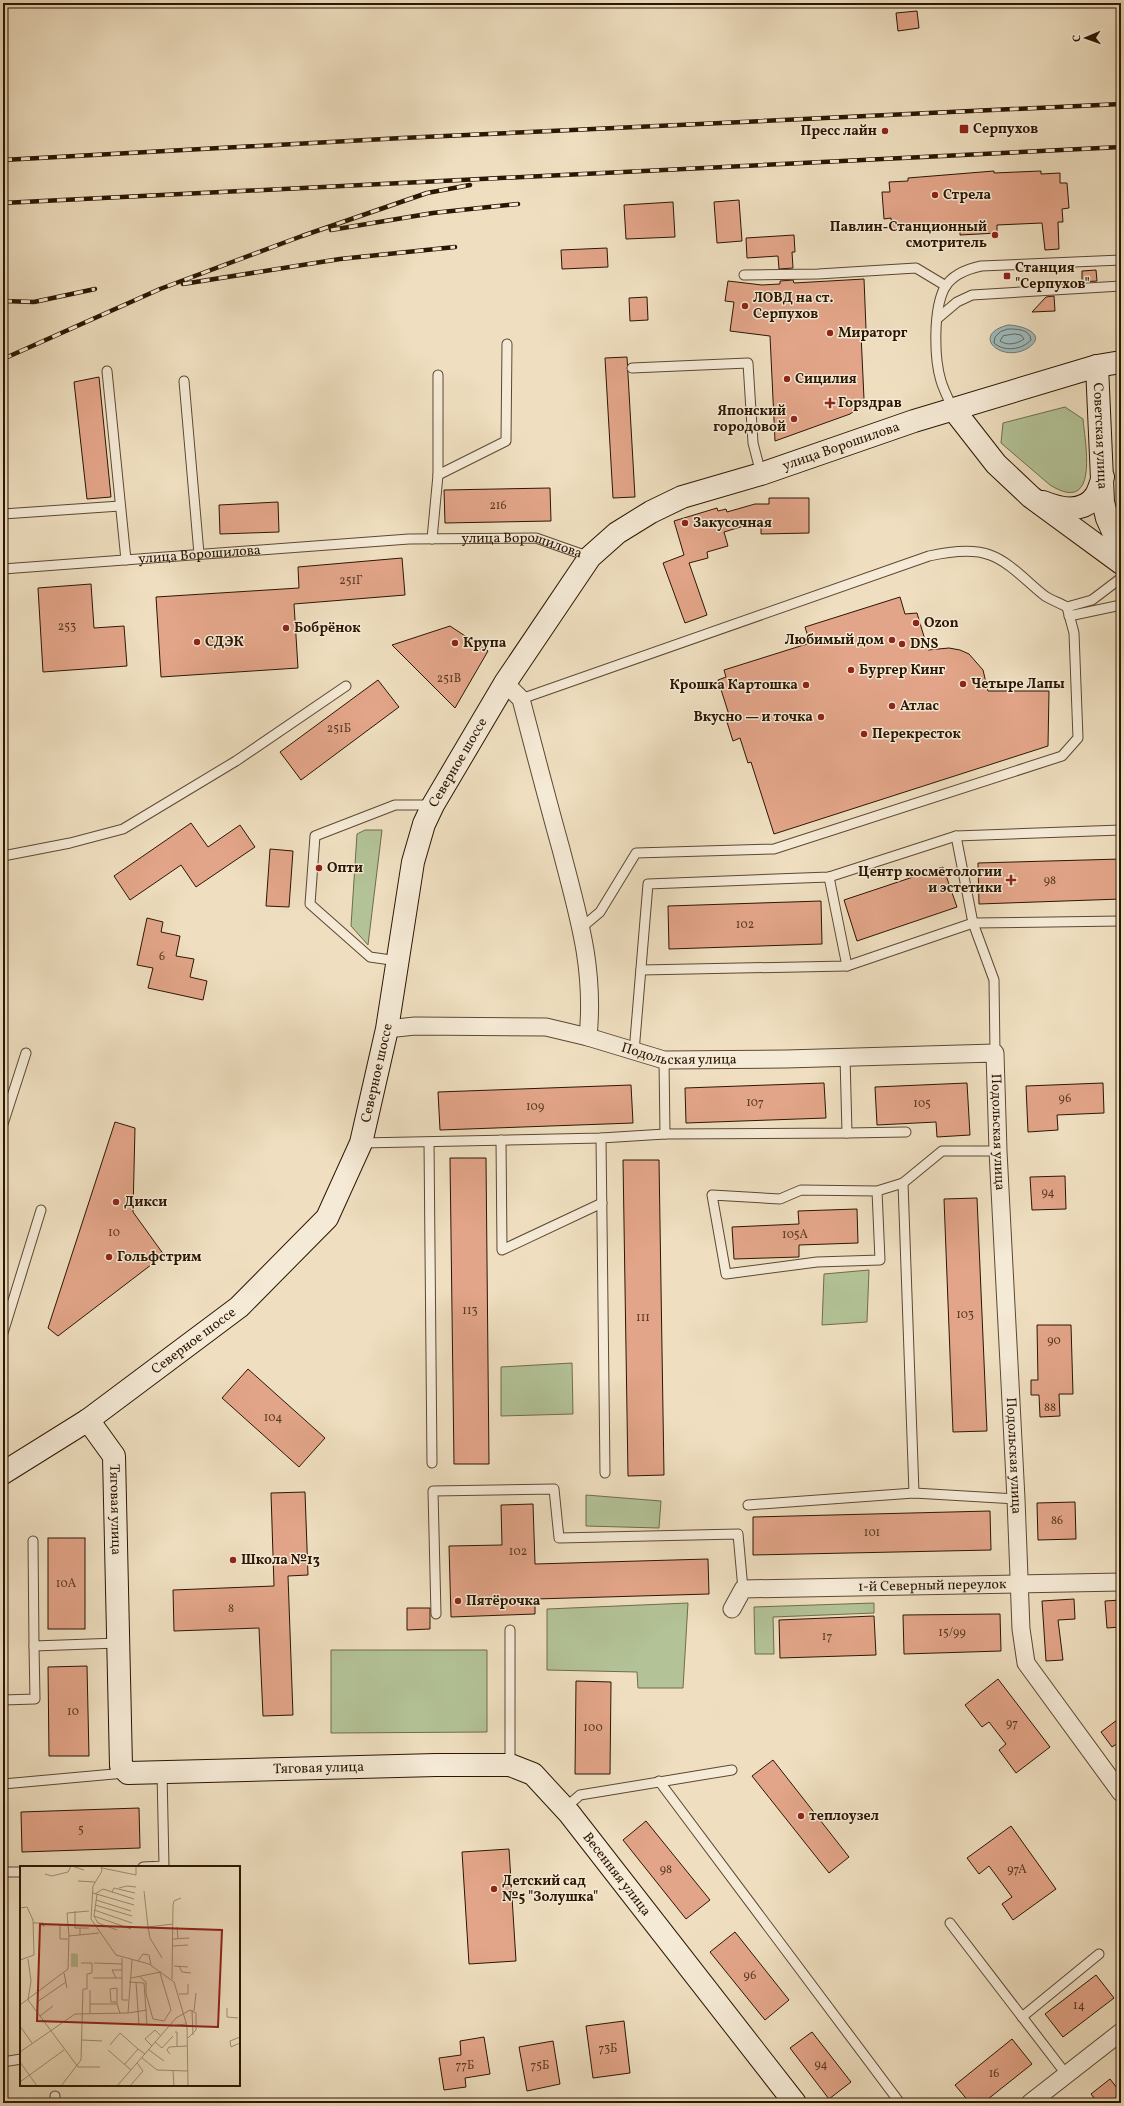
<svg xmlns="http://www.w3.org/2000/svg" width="1124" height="2106" viewBox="0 0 1124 2106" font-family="Vollkorn,serif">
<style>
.green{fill:#b3c397;stroke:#6f6c4c}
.water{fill:#9fbabc;stroke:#717872}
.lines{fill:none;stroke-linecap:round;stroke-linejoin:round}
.shore{stroke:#65685f;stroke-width:1}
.building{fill:#e3a589;stroke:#2b1602}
.lane-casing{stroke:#5c4832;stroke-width:11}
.street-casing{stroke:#5c4832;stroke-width:19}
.secondary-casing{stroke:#2b1602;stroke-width:24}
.lane{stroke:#f5ead6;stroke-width:9}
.street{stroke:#f5ead6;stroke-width:17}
.secondary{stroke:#f5ead6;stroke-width:22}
.rail-casing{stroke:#2b1602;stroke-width:4.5}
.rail{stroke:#f5ead6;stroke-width:3;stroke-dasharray:9;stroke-linecap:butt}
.poi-dot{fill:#8f2418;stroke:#f5ead6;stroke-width:1.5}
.labels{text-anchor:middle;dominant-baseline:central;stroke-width:3;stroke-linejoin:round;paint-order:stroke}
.number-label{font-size:12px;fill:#593a24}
.poi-label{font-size:14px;font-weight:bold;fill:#2b1602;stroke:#f5ead6;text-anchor:start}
.street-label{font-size:14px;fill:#2b1602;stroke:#f5ead6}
.inset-road{fill:none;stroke:#a18f74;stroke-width:1}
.view{fill:#8f2418;fill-opacity:0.15;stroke:#8f2418;stroke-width:2}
.inset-edge{fill:none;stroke:#2b1602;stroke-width:2}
</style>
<rect width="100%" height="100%" fill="#efdfc0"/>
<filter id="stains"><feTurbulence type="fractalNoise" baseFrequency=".005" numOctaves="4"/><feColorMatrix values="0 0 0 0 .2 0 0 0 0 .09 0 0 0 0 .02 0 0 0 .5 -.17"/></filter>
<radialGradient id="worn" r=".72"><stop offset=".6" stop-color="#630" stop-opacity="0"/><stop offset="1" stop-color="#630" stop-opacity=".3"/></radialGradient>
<!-- green -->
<g class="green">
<path d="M1065 407 1083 419C1085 443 1100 516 1050 485L1001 443 1003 423Z"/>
<polygon points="365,830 382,830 368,945 351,926 357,834"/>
<polygon points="869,1270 867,1322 822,1325 824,1274"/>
<polygon points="572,1363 573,1414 501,1416 501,1367"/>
<polygon points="586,1495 661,1501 659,1528 586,1526"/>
<polygon points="688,1603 683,1688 638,1688 637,1672 547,1670 547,1609"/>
<polygon points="874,1603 874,1613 773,1617 774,1654 755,1654 754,1607"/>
<polygon points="331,1650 487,1650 487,1732 331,1733"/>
</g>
<!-- water -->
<path class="water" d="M1008 325C1021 325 1049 334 1028 348 1002 364 969 335 1008 325Z"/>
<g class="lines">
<!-- shore -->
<g class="shore">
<path d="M1008 329C1017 329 1030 329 1031 340 1022 350 1004 352 994 343L995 337 1000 332Z"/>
<path d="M1015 334 1021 335 1024 339C1017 344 1007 346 1000 341L1003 336Z"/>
</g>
</g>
<!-- building -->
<g class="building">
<polygon points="917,11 919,28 898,31 896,13"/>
<polygon points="994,171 994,173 1041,171 1041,174 1060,173 1060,183 1067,183 1069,208 1062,209 1063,222 1058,222 1059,249 1045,250 1042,223 997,225 997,233 960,235 960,228 892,231 891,218 884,219 882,192 890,192 889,182 908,181 908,178"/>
<polygon points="739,200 742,241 717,243 714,202"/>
<polygon points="673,202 675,237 626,239 624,205"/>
<polygon points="794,235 795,252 792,252 793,268 779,269 778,256 747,258 746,238"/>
<polygon points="607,248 608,267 562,269 561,250"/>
<polygon points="1096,270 1097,281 1082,282 1082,271"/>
<polygon points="864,279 866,329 861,334 864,399 860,407 850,414 775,441 770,336 730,331 734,302 725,301 728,281 762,285 780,284 780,281 793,280 794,283"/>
<polygon points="1054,296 1055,311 1032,312 1046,297"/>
<polygon points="647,297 648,320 630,321 629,298"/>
<polygon points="627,357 635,497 613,498 605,358"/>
<polygon points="99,377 111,497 87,499 74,382"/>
<polygon points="550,488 551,521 445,523 444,490"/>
<polygon points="769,498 809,498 809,533 761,534 761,527 757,527 757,522 724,532 728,546 707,552 708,558 689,563 707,615 685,623 663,563 684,555 674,521 717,508 718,511 726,509 727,512 755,504 769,504"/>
<polygon points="278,502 279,532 220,534 219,505"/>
<polygon points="402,558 405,595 294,604 298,668 161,677 156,597 299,588 298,567"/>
<polygon points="91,584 94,628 124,626 127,666 43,672 38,588"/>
<polygon points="900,597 905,614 917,613 928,650 949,648 960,650 969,654 983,670 988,691 1049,691 1048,746 774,834 751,762 748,763 740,738 733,741 726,719 730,718 718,680 726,677 724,670 810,643 805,627"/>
<polygon points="450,626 488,651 455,708 392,645"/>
<polygon points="378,680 399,707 301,780 280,752"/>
<polygon points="191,823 208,847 240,825 255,847 196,887 181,865 130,900 114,876"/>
<polygon points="270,849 293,851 289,907 266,906"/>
<polygon points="1121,859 1121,899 979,904 978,863"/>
<polygon points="943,867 957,907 857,941 844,900"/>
<polygon points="821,901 822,944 669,949 668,906"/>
<polygon points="147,918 163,922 161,932 180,936 176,956 194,959 190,977 207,981 203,1000 148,988 153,968 137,965"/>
<polygon points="824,1083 826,1118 686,1123 685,1088"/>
<polygon points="967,1083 970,1135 937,1137 936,1122 877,1125 875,1087"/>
<polygon points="1103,1083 1104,1113 1057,1115 1058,1130 1028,1132 1026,1086"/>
<polygon points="631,1085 633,1123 440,1130 438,1092"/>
<polygon points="115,1122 135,1128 133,1212 164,1255 58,1336 48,1328"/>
<polygon points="450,1158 486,1158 489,1464 454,1464"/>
<polygon points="623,1160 659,1160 664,1475 628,1476"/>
<polygon points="1065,1176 1066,1209 1032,1210 1030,1177"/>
<polygon points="977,1198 987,1431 953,1432 944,1199"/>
<polygon points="857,1209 858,1243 799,1245 799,1257 734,1259 732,1227 799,1224 798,1211"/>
<polygon points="1037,1325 1071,1325 1073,1394 1059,1394 1060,1416 1040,1417 1039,1395 1031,1395 1031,1380 1038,1380"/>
<polygon points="248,1369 325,1438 299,1467 222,1398"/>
<polygon points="305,1492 308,1575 288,1576 293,1715 263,1716 259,1628 174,1631 173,1590 274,1586 271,1493"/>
<polygon points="1075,1502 1076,1539 1038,1540 1037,1503"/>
<polygon points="533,1504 535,1564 708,1559 709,1594 535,1599 535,1614 451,1617 449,1546 502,1545 501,1505"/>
<polygon points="990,1511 991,1550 753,1555 753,1517"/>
<rect x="48" y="1538" width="37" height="91"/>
<polygon points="1074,1599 1075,1619 1058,1620 1063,1660 1046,1661 1042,1601"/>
<polygon points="1121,1600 1121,1627 1107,1628 1105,1601"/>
<polygon points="407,1608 430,1608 430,1629 407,1630"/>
<polygon points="1000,1614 1001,1651 904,1654 903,1615"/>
<polygon points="874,1616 876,1655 780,1658 779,1620"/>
<polygon points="87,1666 89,1756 49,1756 48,1667"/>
<polygon points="998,1679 1050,1747 1016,1773 999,1750 1006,1744 989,1722 982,1727 965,1705"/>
<polygon points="576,1681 611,1682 610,1774 575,1774"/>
<polygon points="1121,1717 1121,1741 1112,1747 1101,1732"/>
<polygon points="773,1760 849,1857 829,1873 752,1776"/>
<polygon points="139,1808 140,1848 22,1852 21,1812"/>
<polygon points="646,1821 710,1900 686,1919 623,1840"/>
<polygon points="1011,1826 1056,1889 1013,1920 1002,1904 1012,1897 989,1866 979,1874 967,1858"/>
<polygon points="509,1849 516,1961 469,1964 462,1852"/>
<polygon points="735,1932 789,2000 765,2020 710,1952"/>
<polygon points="1096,1975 1114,1998 1063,2037 1045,2014"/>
<polygon points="624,2021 630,2073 593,2078 586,2026"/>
<polygon points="812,2032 851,2082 829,2099 790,2048"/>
<polygon points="484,2037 490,2074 465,2078 466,2087 444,2090 439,2058 461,2055 460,2041"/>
<polygon points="1012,2039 1032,2064 983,2103 970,2103 955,2085"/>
<polygon points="553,2041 560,2084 527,2091 519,2047"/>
<polygon points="1110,2079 1121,2093 1121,2103 1098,2103 1091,2094"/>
</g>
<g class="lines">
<!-- lane casing -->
<g class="lane-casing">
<g id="lane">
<polyline points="744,275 818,274 916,268 946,286"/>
<polyline points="938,318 957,302 972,295 1121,286"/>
<polyline points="632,368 748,363 753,443 761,474"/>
<polyline points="107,371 126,560"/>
<polyline points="184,381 199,554"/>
<path d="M953 409C949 400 944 391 941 381 934 358 933 309 945 287 953 274 967 269 981 266L1121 260"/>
<polyline points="438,475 506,441 507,344"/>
<polyline points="3,514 120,506"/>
<polyline points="432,539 438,475 438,375"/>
<path id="s1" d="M3 569 409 539 536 538 590 557"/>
<polyline points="1069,616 1121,605"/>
<path d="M521 699 929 556C947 552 972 548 990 555 1010 562 1028 583 1045 596 1051 600 1060 603 1067 607L1092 600 1121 578"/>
<polyline points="956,836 973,923 994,980 995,1053"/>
<polyline points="3,856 70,843 123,829 236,761 346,686"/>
<polyline points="829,877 847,966"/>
<polyline points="581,928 600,912 636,853 774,849 1062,756 1078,738 1074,633 1067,607"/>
<polyline points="398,961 370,957 310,904 315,836 395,805 431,805"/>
<polyline points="641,970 847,966 973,923 1121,921"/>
<polyline points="634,1052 648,884 829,877 956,836 1121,830"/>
<polyline points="664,1060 665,1134"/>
<polyline points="3,1124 26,1053"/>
<polyline points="847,1133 906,1132"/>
<polyline points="601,1138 605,1473"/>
<polyline points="501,1140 502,1250 602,1203"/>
<polyline points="429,1142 432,1463"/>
<polyline points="361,1143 601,1138 665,1134 847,1133 845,1057"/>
<polyline points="877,1191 880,1260 817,1262 726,1274 712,1195 780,1199 801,1190 877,1191 903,1183"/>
<polyline points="3,1333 41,1210"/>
<polyline points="914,1493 903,1183 942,1151 998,1151"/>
<polyline points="748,1505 914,1493 1016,1499"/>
<polyline points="33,1541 34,1646 118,1643"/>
<polyline points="436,1614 433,1491 554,1489 559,1538 738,1534 743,1589"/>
<polyline points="3,1700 35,1699 34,1646"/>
<polyline points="510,1765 510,1630"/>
<polyline points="659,1781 900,2103"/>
<polyline points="3,1784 125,1773"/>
<polyline points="565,1808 580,1795 732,1770"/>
<polyline points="143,1867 164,1866 162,1772"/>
<polyline points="3,1872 21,1872"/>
<polyline points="950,1923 1066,2074"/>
<polyline points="1022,2017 1099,1954"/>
<polyline points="3,2062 21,2059"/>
<polyline points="55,2096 55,2103"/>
</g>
</g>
<!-- street casing -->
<g class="street-casing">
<g id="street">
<path d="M505 683 521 699C534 749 547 799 561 849 578 915 595 967 588 1037"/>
<path id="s2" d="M387 1029 415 1026 546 1027 588 1037 664 1060 786 1059 995 1053 998 1151 1016 1499 1021 1629 1026 1663 1121 1793"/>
<path id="s3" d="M732 1609 743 1589 1121 1582"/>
<polyline points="1030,2103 1121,2032"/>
</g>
</g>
<!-- secondary casing -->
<g class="secondary-casing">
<g id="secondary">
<path id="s4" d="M1097 366 1103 502 1107 518 1121 550"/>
<polyline points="953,409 996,464 1031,497 1121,563"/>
<path d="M1043 502C1060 509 1084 514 1096 495 1099 490 1101 482 1103 477"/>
<path id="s5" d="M88 1420 114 1456 121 1766 128 1773 436 1765H510L533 1774 569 1813 795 2103"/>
<path id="s6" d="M3 1473 88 1420 239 1307 327 1218 361 1143 387 1029 413 862 424 824 433 805 505 683 590 557 617 533 651 512 682 497 761 474 914 421 1097 366 1121 362"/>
</g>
</g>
<!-- lane -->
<use href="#lane" class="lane"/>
<!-- street -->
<use href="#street" class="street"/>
<!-- secondary -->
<use href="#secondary" class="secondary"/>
<!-- rail casing -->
<g class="rail-casing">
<g id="rail">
<polyline points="3,160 402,138 1121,104"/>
<polyline points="3,203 1121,147"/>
<polyline points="331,230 433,213 518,204"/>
<polyline points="183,284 340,259 455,247"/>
<polyline points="3,301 34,302 95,289"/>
<polyline points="3,359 160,289 302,236 427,193 470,185"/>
</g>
</g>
<!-- rail -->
<use href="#rail" class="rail"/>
</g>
<!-- markers -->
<g class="poi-dot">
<rect x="959" y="124" width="10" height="10" rx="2"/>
<circle cx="885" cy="131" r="4"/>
<circle cx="935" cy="195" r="4"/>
<circle cx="995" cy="235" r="4"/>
<rect x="1003" y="272" width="8" height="8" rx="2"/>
<circle cx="745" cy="306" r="4"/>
<circle cx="830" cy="333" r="4"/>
<circle cx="787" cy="379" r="4"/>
<path d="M828 397h4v4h4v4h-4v4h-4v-4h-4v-4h4z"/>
<circle cx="794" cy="419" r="4"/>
<circle cx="685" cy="523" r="4"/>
<circle cx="916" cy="623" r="4"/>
<circle cx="286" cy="628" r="4"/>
<circle cx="892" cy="640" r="4"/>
<circle cx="197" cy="642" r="4"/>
<circle cx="455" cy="643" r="4"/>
<circle cx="902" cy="644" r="4"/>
<circle cx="851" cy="670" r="4"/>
<circle cx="963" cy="684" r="4"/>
<circle cx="806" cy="685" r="4"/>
<circle cx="892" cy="706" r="4"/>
<circle cx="821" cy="717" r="4"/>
<circle cx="864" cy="734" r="4"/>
<circle cx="319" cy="868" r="4"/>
<path d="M1009 874h4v4h4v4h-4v4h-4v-4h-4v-4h4z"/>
<circle cx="116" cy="1202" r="4"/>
<circle cx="109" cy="1257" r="4"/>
<circle cx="233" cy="1560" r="4"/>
<circle cx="458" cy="1601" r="4"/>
<circle cx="801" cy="1816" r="4"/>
<circle cx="494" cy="1889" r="4"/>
</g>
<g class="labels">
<!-- number labels -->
<g class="number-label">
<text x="498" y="506">216</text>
<text x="351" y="581">251Г</text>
<text x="67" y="627">253</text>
<text x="449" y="679">251В</text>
<text x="339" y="729">251Б</text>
<text x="1050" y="881">98</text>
<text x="745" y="925">102</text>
<text x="162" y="957">6</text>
<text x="1065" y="1099">96</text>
<text x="755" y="1103">107</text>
<text x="922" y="1104">105</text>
<text x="535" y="1107">109</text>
<text x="1048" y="1193">94</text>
<text x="114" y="1233">10</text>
<text x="795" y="1235">105А</text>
<text x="470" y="1311">113</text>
<text x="965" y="1315">103</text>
<text x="643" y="1318">111</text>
<text x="1054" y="1341">90</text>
<text x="1050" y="1408">88</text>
<text x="273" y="1418">104</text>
<text x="1057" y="1521">86</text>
<text x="872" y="1533">101</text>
<text x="518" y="1552">102</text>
<text x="66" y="1584">10А</text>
<text x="231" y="1609">8</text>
<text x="952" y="1633">15/99</text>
<text x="827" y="1637">17</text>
<text x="73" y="1712">10</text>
<text x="1012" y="1724">97</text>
<text x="593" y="1728">100</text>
<text x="81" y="1830">5</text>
<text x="666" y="1870">98</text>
<text x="1017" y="1870">97А</text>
<text x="750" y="1976">96</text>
<text x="1079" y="2006">14</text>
<text x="608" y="2049">73Б</text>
<text x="821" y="2065">94</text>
<text x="465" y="2066">77Б</text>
<text x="540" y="2066">75Б</text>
<text x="994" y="2074">16</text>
</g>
<!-- poi labels -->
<g class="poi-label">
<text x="973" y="129">Серпухов</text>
<text x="877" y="131" text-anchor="end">Пресс лайн</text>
<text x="943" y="195">Стрела</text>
<text x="987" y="227" text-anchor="end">Павлин-Станционный<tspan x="987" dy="16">смотритель</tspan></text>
<text x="1015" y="268">Станция<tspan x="1015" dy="16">"Серпухов"</tspan></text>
<text x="753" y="298">ЛОВД на ст.<tspan x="753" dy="16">Серпухов</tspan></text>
<text x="838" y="333">Мираторг</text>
<text x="795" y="379">Сицилия</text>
<text x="838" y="403">Горздрав</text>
<text x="786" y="411" text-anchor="end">Японский<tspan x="786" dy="16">городовой</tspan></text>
<text x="693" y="523">Закусочная</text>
<text x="924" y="623">Ozon</text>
<text x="294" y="628">Бобрёнок</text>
<text x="884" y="640" text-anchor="end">Любимый дом</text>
<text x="205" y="642">СДЭК</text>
<text x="463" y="643">Крупа</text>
<text x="910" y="644">DNS</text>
<text x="859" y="670">Бургер Кинг</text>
<text x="971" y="684">Четыре Лапы</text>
<text x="798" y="685" text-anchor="end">Крошка Картошка</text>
<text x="900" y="706">Атлас</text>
<text x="813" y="717" text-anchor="end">Вкусно — и точка</text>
<text x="872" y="734">Перекресток</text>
<text x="327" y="868">Опти</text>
<text x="1002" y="872" text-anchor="end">Центр косметологии<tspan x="1002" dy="16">и эстетики</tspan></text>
<text x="124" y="1202">Дикси</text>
<text x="117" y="1257">Гольфстрим</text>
<text x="241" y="1560">Школа №13</text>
<text x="466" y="1601">Пятёрочка</text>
<text x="809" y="1816">теплоузел</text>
<text x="502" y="1881">Детский сад<tspan x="502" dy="16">№5 "Золушка"</tspan></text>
</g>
<!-- street labels -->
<g class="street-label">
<text stroke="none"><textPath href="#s4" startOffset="70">Советская улица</textPath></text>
<text stroke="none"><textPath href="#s6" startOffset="1414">улица Ворошилова</textPath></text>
<text stroke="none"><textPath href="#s1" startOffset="521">улица Ворошилова</textPath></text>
<text stroke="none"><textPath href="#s1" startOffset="197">улица Ворошилова</textPath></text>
<text stroke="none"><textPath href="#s6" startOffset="892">Северное шоссе</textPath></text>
<text stroke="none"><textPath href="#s2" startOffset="296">Подольская улица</textPath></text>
<text stroke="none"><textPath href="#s6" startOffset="568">Северное шоссе</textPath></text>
<text stroke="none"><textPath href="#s2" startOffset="692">Подольская улица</textPath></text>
<text stroke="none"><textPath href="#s6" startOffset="232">Северное шоссе</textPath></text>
<text stroke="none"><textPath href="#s2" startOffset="1016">Подольская улица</textPath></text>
<text stroke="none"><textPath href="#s5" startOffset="98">Тяговая улица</textPath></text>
<text stroke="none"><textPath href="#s3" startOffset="212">1-й Северный переулок</textPath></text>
<text stroke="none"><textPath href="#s5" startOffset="555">Тяговая улица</textPath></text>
<text stroke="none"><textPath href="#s5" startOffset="902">Весенняя улица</textPath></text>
</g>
</g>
<!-- overview -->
<g transform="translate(20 1866)">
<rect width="220" height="220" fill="#efdfc0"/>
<path d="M51 87 58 88V101H51Z" fill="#b3c397"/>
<path class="inset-road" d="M52 0 64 4M81 0 82 5 73 20 71 53 96 89 129 98 154 116 167 160 168 220M82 2 116 9V0M25 8 32 10 48 6 51 0M58 15 75 16M99 22 107 20 116 21M124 25 128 61 153 58M92 26 94 22 115 27M73 27 114 39M75 28 83 23 114 33M77 28 74 50 111 63M76 34 111 45M75 39 112 50M0 42 7 41 13 54 14 89 0 94M74 44 112 57M55 45V62H60M74 50 78 57 97 64M13 57H23L24 61M48 59H40V73H48M128 61 130 72 142 92M157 61 158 73M60 69V62H69M49 70 47 47 69 45M153 73 169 72M153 80 168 79M102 92V134H108M8 93 11 115 8 134 58 201M118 95 123 88 129 89 131 99M61 97H72V107L67 108V123H63M74 97 102 98M154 100 168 101M159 100 162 106 171 107M48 103 49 70 79 67M44 107 47 122M120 111 126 116V128L133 153 144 155 151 144 140 107M73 112H102M96 112 92 104H102M111 112 141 106M152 113 153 39 154 35 161 32M109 116 124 117 127 159M116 116 119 159M159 128H168V118M17 136 46 116M96 136H91L90 123 97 122V138M70 138H97L100 147M0 139 48 103M207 142V151L218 152M172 144 173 169M174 145 176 127M70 147V124M108 147 127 144M20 150 33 140M0 160 12 177M150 160 166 158M155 166H157V180M220 171 210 175 211 181 220 177M62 174 82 175M135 176 142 182 153 170M90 179 100 167 118 183M132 180 125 173 135 164 141 170M88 184 111 204M129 184 144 195M0 186 55 148 108 147 112 94M150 188 147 184 149 181 167 180M122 192 137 204 168 205M0 196 17 220M104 199 118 183 125 188M58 201H80M153 205 154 220M0 216 44 184M41 220 61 194 63 123M97 220 156 152 170 144 176 147V164L168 172M110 220 123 205 117 197"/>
<path class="view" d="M20 58 202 64 198 161 17 155Z"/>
<rect width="220" height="220" class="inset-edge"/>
</g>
<!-- margin -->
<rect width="1124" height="2106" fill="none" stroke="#efdfc0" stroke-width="16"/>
<rect x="4" y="4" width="1116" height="2098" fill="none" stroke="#2b1602" stroke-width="2"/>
<rect x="8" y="8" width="1108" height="2090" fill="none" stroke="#2b1602"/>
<!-- north arrow -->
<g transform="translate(1086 38) rotate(268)" stroke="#f5ead6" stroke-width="3" paint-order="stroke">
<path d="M0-3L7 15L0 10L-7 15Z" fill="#2b1602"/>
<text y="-6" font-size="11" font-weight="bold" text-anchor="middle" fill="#2b1602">С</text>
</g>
<rect width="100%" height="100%" filter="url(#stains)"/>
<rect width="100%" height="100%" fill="url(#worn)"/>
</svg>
